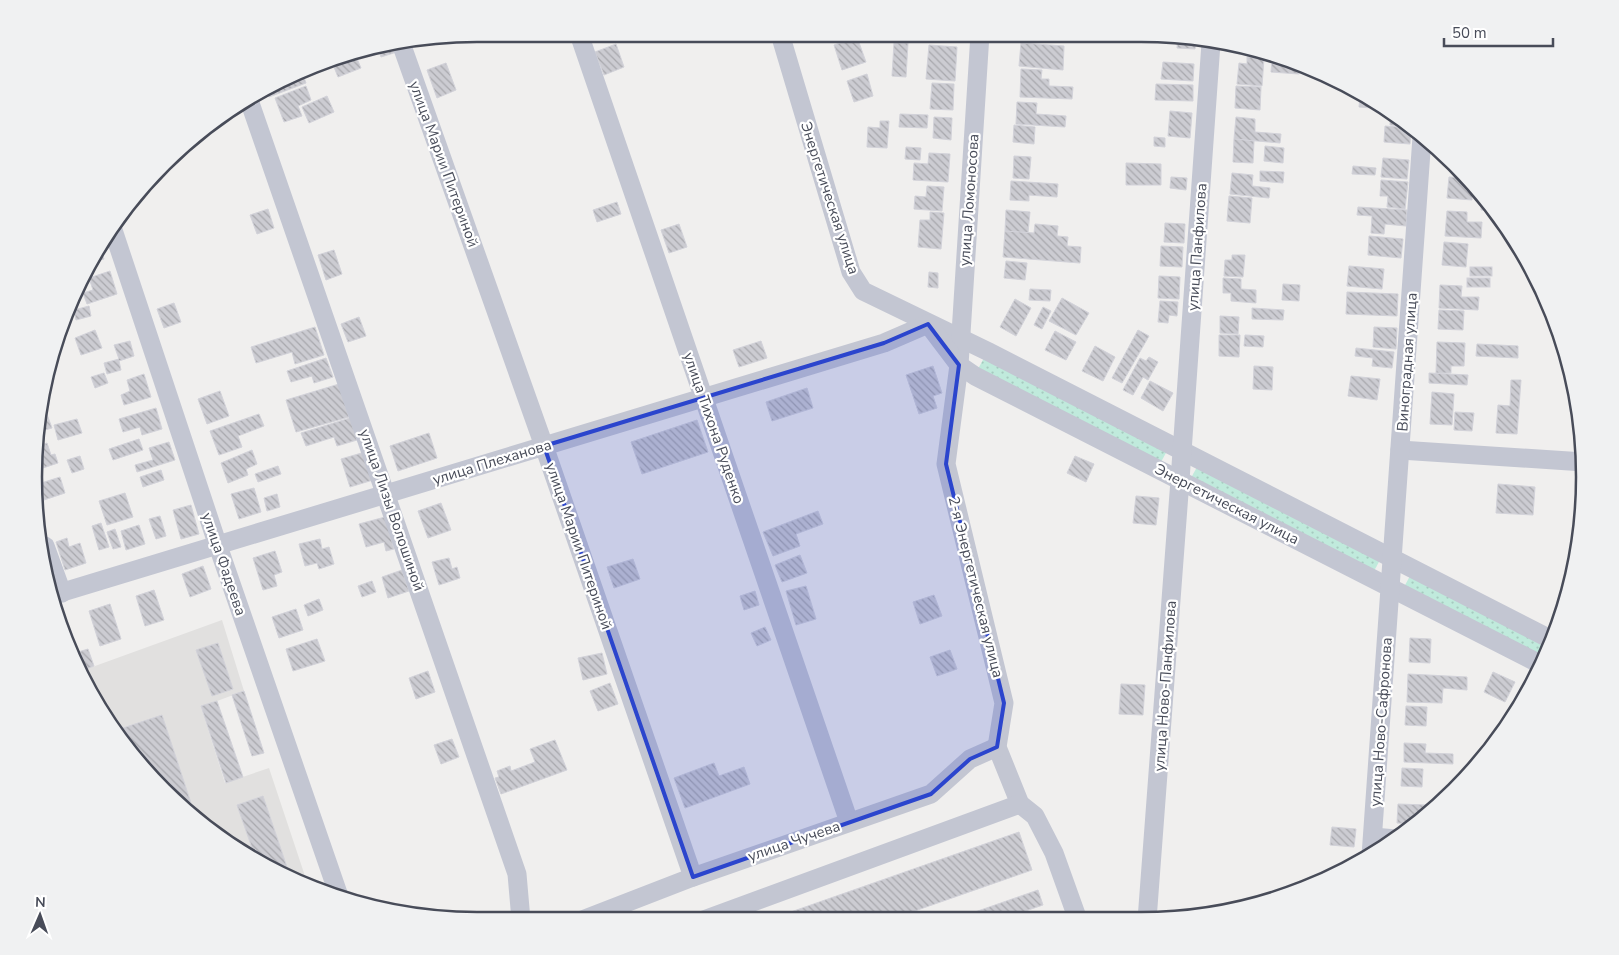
<svg xmlns="http://www.w3.org/2000/svg" width="1619" height="955" viewBox="0 0 1619 955" font-family="'Nunito Sans',sans-serif">
<style>
.education{fill:#e1e0df}
.green{fill:url(#green-dots)}
.building{fill:url(#building-back-hatch);stroke:#d2d2d9}
.lines{fill:none;stroke-linecap:round;stroke-linejoin:round}
.minor{stroke:#c3c6d2;stroke-width:19}
.marked{fill:#2b45cd;fill-opacity:0.2;stroke:#2b45cd;stroke-width:4;stroke-linejoin:round}
.labels{text-anchor:middle;dominant-baseline:central;stroke-width:4.5;stroke-linejoin:round;paint-order:stroke}
.street-label{font-size:15px;fill:#484c59;stroke:#fff}
.rim{fill:none;stroke:#484c59;stroke-width:2.5}
</style>
<defs>
<pattern id="green-dots" width="8" height="8" patternUnits="userSpaceOnUse" patternTransform="scale(1.25)"><rect width="8" height="8" fill="#c0eadc"/><path d="M2 2h.1M6 6h.1" fill="none" stroke="#a6cabf" stroke-width="1.8" stroke-linecap="round"/></pattern>
<pattern id="building-back-hatch" width="6" height="6" patternUnits="userSpaceOnUse" patternTransform="scale(1.25)"><rect width="6" height="6" fill="#ccccd2"/><path d="M-1 5l2 2M0 0l6 6M5-1l2 2" fill="none" stroke="#a8a8ad"/></pattern>
</defs>
<rect width="100%" height="100%" fill="#f0efee"/>
<!-- education -->
<polygon class="education" points="222,620 244,691 201,707 225,783 269,768 308,885 231,846 125,747 84,670"/>
<!-- green -->
<g class="green">
<polygon points="984,358 1167,451 1161,462 978,369"/>
<polygon points="1197,467 1380,560 1374,571 1191,478"/>
<polygon points="1410,576 1551,648 1545,659 1404,587"/>
</g>
<!-- building -->
<g class="building">
<polygon points="1023,35 1064,35 1063,40 1022,37"/>
<polygon points="1178,36 1196,40 1195,49 1177,48"/>
<polygon points="857,37 866,62 842,70 834,45"/>
<polygon points="894,43 908,43 906,77 892,76"/>
<polygon points="1021,43 1064,46 1063,70 1019,66"/>
<polygon points="616,44 624,67 604,75 595,52"/>
<polygon points="929,45 957,47 955,81 926,79"/>
<polygon points="399,47 400,51 381,57 379,50"/>
<polygon points="355,54 361,68 338,77 332,62"/>
<polygon points="1247,57 1264,58 1262,86 1237,84 1239,63 1247,64"/>
<polygon points="1272,60 1292,61 1299,65 1299,74 1271,72"/>
<polygon points="1163,62 1194,64 1193,81 1161,79"/>
<polygon points="446,63 456,90 437,98 427,70"/>
<polygon points="1021,69 1042,70 1041,79 1049,79 1049,86 1073,87 1072,99 1020,97"/>
<polygon points="867,74 873,96 854,102 847,81"/>
<polygon points="303,75 306,83 269,97 267,93"/>
<polygon points="932,83 954,84 953,110 930,109"/>
<polygon points="1156,84 1193,85 1193,101 1155,100"/>
<polygon points="306,86 311,100 298,106 302,116 284,122 275,98"/>
<polygon points="1236,86 1261,87 1260,110 1235,108"/>
<polygon points="327,96 334,112 309,123 302,107"/>
<polygon points="1360,97 1366,98 1385,107 1385,109 1359,107"/>
<polygon points="1017,102 1037,103 1036,114 1066,116 1065,127 1016,124"/>
<polygon points="1390,110 1409,126 1390,125"/>
<polygon points="1170,111 1192,113 1190,138 1168,136"/>
<polygon points="900,114 928,115 927,128 899,127"/>
<polygon points="934,117 952,118 951,140 933,138"/>
<polygon points="1236,117 1255,119 1255,132 1281,134 1280,143 1234,139"/>
<polygon points="880,121 889,121 887,148 867,147 868,127 880,128"/>
<polygon points="1014,125 1035,127 1034,144 1013,142"/>
<polygon points="1385,126 1411,128 1410,144 1384,142"/>
<polygon points="1154,137 1165,138 1165,147 1154,146"/>
<polygon points="1234,139 1254,141 1253,163 1233,162"/>
<polygon points="1265,146 1284,148 1283,163 1264,161"/>
<polygon points="906,147 921,148 920,160 905,159"/>
<polygon points="929,153 950,154 948,182 913,180 914,163 928,164"/>
<polygon points="1014,156 1031,157 1029,179 1013,178"/>
<polygon points="1383,158 1409,160 1407,179 1381,177"/>
<polygon points="1126,163 1161,164 1161,185 1126,185"/>
<polygon points="1353,166 1376,168 1375,175 1352,174"/>
<polygon points="1260,171 1284,172 1283,183 1260,181"/>
<polygon points="1232,173 1253,175 1252,186 1270,188 1269,198 1230,194"/>
<polygon points="1171,177 1187,178 1186,190 1170,188"/>
<polygon points="1449,177 1467,178 1473,185 1472,200 1447,198"/>
<polygon points="1381,180 1408,182 1405,209 1387,207 1388,196 1380,196"/>
<polygon points="1011,181 1058,184 1057,197 1029,195 1029,201 1010,200"/>
<polygon points="927,186 944,187 942,211 914,209 915,196 926,197"/>
<polygon points="1229,196 1252,198 1250,223 1227,221"/>
<polygon points="617,202 621,214 597,222 593,210"/>
<polygon points="1481,203 1487,203 1494,211 1481,210"/>
<polygon points="1358,207 1407,210 1406,226 1385,224 1384,234 1371,233 1372,216 1357,215"/>
<polygon points="268,209 274,228 257,234 250,215"/>
<polygon points="1006,210 1030,212 1028,233 1005,231"/>
<polygon points="1447,211 1467,212 1467,222 1482,222 1481,238 1445,236"/>
<polygon points="930,212 944,213 941,249 918,247 920,220 930,220"/>
<polygon points="1165,223 1185,224 1184,243 1164,242"/>
<polygon points="679,224 687,247 669,253 661,230"/>
<polygon points="1035,224 1058,226 1057,236 1068,237 1067,246 1081,247 1080,263 1003,257 1005,231 1034,233"/>
<polygon points="1369,236 1403,239 1401,258 1368,255"/>
<polygon points="1444,242 1468,244 1466,267 1442,265"/>
<polygon points="1161,246 1183,247 1182,267 1160,266"/>
<polygon points="100,248 104,259 93,262"/>
<polygon points="334,250 342,274 326,280 318,255"/>
<polygon points="1232,255 1245,255 1243,277 1224,276 1225,260 1232,260"/>
<polygon points="1006,261 1027,263 1025,280 1004,278"/>
<polygon points="1349,266 1384,269 1382,289 1347,286"/>
<rect x="1470" y="267" width="22" height="9"/>
<polygon points="110,271 117,294 87,304 83,293 93,290 89,278"/>
<polygon points="929,272 938,273 938,288 928,287"/>
<polygon points="1159,276 1180,277 1179,299 1158,298"/>
<polygon points="1223,278 1241,279 1241,289 1256,290 1256,303 1231,301 1231,293 1223,293"/>
<rect x="1467" y="278" width="23" height="9"/>
<polygon points="1283,284 1300,285 1299,301 1282,300"/>
<polygon points="1440,285 1462,286 1461,297 1479,297 1478,310 1439,308"/>
<polygon points="1030,289 1051,290 1050,301 1029,300"/>
<polygon points="1347,292 1398,294 1397,316 1346,314"/>
<polygon points="1062,298 1089,313 1076,335 1049,321"/>
<polygon points="1015,299 1031,308 1016,336 1000,327"/>
<polygon points="1160,301 1178,302 1177,316 1169,315 1168,323 1158,322"/>
<polygon points="174,303 181,322 164,328 157,309"/>
<polygon points="89,306 91,316 76,320 74,310"/>
<polygon points="1043,307 1051,311 1042,329 1034,325"/>
<polygon points="1252,308 1284,310 1283,320 1252,319"/>
<polygon points="1439,310 1464,311 1463,330 1438,329"/>
<polygon points="1220,316 1239,317 1238,334 1220,333"/>
<polygon points="359,317 366,336 348,342 341,324"/>
<polygon points="315,327 324,355 295,364 292,352 256,363 251,347"/>
<polygon points="1374,327 1397,328 1396,349 1373,347"/>
<polygon points="95,330 102,348 81,355 75,338"/>
<polygon points="1138,330 1149,336 1122,383 1112,378"/>
<polygon points="1055,331 1076,342 1066,360 1045,350"/>
<polygon points="1219,335 1240,335 1239,357 1219,356"/>
<polygon points="1245,335 1264,336 1263,347 1244,346"/>
<polygon points="130,341 134,356 119,361 121,370 107,374 104,363 119,359 114,345"/>
<polygon points="761,341 767,358 739,367 733,350"/>
<polygon points="1437,342 1465,343 1464,366 1451,366 1451,373 1436,373"/>
<polygon points="1477,344 1518,346 1518,358 1476,356"/>
<polygon points="1095,346 1115,357 1103,381 1082,371"/>
<polygon points="1356,348 1394,352 1392,368 1372,366 1373,358 1355,356"/>
<polygon points="1149,357 1158,362 1148,380 1143,377 1133,395 1123,390 1140,358 1146,361"/>
<polygon points="326,358 333,377 314,383 312,376 291,382 287,371"/>
<polygon points="933,366 942,393 933,396 937,408 919,414 906,375"/>
<polygon points="1254,366 1273,367 1272,390 1253,389"/>
<polygon points="104,373 108,383 95,388 91,377"/>
<polygon points="1429,373 1468,375 1467,385 1429,383"/>
<polygon points="144,374 151,397 124,405 121,395 130,391 127,380"/>
<polygon points="1351,376 1380,379 1377,400 1348,396"/>
<polygon points="1511,380 1521,380 1517,434 1496,433 1498,405 1510,406"/>
<polygon points="1150,381 1173,393 1163,411 1141,398"/>
<polygon points="339,384 349,417 296,432 286,400"/>
<polygon points="807,388 813,408 772,421 766,402"/>
<polygon points="220,391 229,416 207,424 198,399"/>
<polygon points="1432,392 1454,394 1452,425 1430,424"/>
<polygon points="156,408 162,429 142,435 140,427 123,432 119,419"/>
<polygon points="45,409 52,428 41,431"/>
<polygon points="1455,412 1474,413 1472,431 1454,430"/>
<polygon points="259,414 264,426 238,436 242,447 219,455 210,431"/>
<polygon points="350,418 357,440 337,446 334,437 306,446 301,433"/>
<polygon points="77,419 82,433 58,440 54,425"/>
<polygon points="697,420 708,452 642,474 631,442"/>
<polygon points="429,433 437,458 398,471 390,446"/>
<polygon points="139,439 143,450 113,460 109,449"/>
<polygon points="169,442 175,460 137,472 135,465 153,460 149,448"/>
<polygon points="47,443 51,455 55,454 58,463 37,470 36,465 39,446"/>
<polygon points="252,450 257,464 246,469 248,475 228,483 221,463"/>
<polygon points="365,452 373,480 350,487 341,459"/>
<polygon points="80,456 84,469 72,473 67,460"/>
<polygon points="1075,456 1094,464 1086,482 1067,473"/>
<polygon points="278,466 281,474 258,482 255,474"/>
<polygon points="161,470 164,480 143,487 140,477"/>
<polygon points="60,477 65,493 41,501 35,485"/>
<polygon points="1498,484 1535,487 1533,515 1496,513"/>
<polygon points="254,488 261,512 239,519 231,494"/>
<polygon points="125,493 133,517 107,525 99,501"/>
<polygon points="277,494 280,507 267,511 264,498"/>
<polygon points="1136,496 1159,498 1156,525 1133,523"/>
<polygon points="441,503 451,530 428,538 418,511"/>
<polygon points="191,505 199,534 181,539 173,510"/>
<polygon points="818,511 823,524 796,534 800,546 773,556 763,532"/>
<polygon points="160,516 166,536 156,539 149,519"/>
<polygon points="385,517 394,549 386,551 384,542 366,547 359,524"/>
<polygon points="101,523 109,547 99,550 92,526"/>
<polygon points="139,525 145,544 126,550 121,531"/>
<polygon points="115,529 121,547 113,549 107,532"/>
<polygon points="67,538 69,547 80,543 86,563 65,570 56,542"/>
<polygon points="320,539 322,549 329,547 334,564 319,569 317,563 305,566 299,544"/>
<polygon points="275,551 282,572 274,575 277,586 263,590 253,558"/>
<polygon points="800,555 807,573 782,582 775,565"/>
<polygon points="449,558 452,569 457,567 460,578 439,585 432,562"/>
<polygon points="633,559 640,579 614,588 607,567"/>
<polygon points="203,566 211,589 190,597 182,574"/>
<polygon points="402,570 409,591 388,598 382,577"/>
<polygon points="372,581 376,592 362,597 358,586"/>
<polygon points="806,586 816,619 796,625 786,591"/>
<polygon points="154,590 164,620 145,626 136,596"/>
<polygon points="755,591 759,605 744,610 740,596"/>
<polygon points="934,595 942,616 920,624 913,602"/>
<polygon points="319,599 323,610 308,616 304,605"/>
<polygon points="110,604 121,639 100,646 89,611"/>
<polygon points="296,609 303,630 279,638 272,617"/>
<polygon points="68,625 76,649 73,649 61,627"/>
<polygon points="765,627 771,640 757,646 751,633"/>
<polygon points="1410,638 1431,639 1430,663 1409,662"/>
<polygon points="317,639 325,661 293,671 286,649"/>
<polygon points="218,643 233,689 212,696 196,650"/>
<polygon points="88,649 94,666 84,670 75,653"/>
<polygon points="950,650 957,669 937,676 930,657"/>
<polygon points="602,653 607,674 583,680 578,658"/>
<polygon points="428,671 435,692 416,699 409,678"/>
<polygon points="1493,672 1515,682 1505,702 1484,692"/>
<polygon points="1408,674 1467,677 1467,690 1443,688 1442,703 1407,702"/>
<polygon points="610,683 618,704 598,711 590,691"/>
<polygon points="1121,684 1145,685 1143,715 1119,714"/>
<polygon points="244,691 264,753 252,756 232,695"/>
<polygon points="217,701 243,777 226,783 201,706"/>
<polygon points="1406,706 1427,707 1426,726 1405,725"/>
<polygon points="162,715 194,812 125,747 118,734 117,730"/>
<polygon points="452,739 459,757 441,764 434,745"/>
<polygon points="555,740 567,770 501,794 495,778 499,777 497,771 510,766 511,771 535,762 530,749"/>
<polygon points="1404,743 1426,744 1425,753 1453,754 1453,764 1404,762"/>
<polygon points="714,763 719,776 744,767 750,784 685,808 674,778"/>
<polygon points="1402,768 1423,769 1422,787 1401,786"/>
<polygon points="263,796 290,876 255,858 254,855 251,856 242,852 252,848 237,805"/>
<polygon points="1398,804 1427,805 1426,817 1416,824 1397,823"/>
<polygon points="1332,827 1356,829 1354,847 1330,845"/>
<polygon points="1019,832 1032,870 889,920 768,920"/>
<polygon points="1038,890 1043,905 999,920 952,920"/>
</g>
<g class="lines">
<!-- minor -->
<g class="minor">
<polyline points="579,34 849,822"/>
<polyline points="780,34 851,272 863,291 989,352 1554,641"/>
<polyline points="980,34 959,365 946,464 1004,703 997,747 1020,804 1035,816 1054,853 1078,920"/>
<polyline points="402,46 544,446 693,877"/>
<polyline points="250,103 517,874 521,920"/>
<polyline points="112,227 218,546 340,899"/>
<polyline points="1400,450 1584,462"/>
<polyline points="45,546 62,593"/>
<polyline points="53,595 884,343 928,324 959,365 975,376 1542,665"/>
<polyline points="1373,837 1396,839"/>
<polyline points="1371,856 1422,137"/>
<polyline points="582,920 693,877 931,794 970,759 997,747"/>
<polyline points="704,920 1020,804"/>
<polyline points="1147,920 1180,480 1211,43"/>
</g>
</g>
<!-- marked area -->
<path class="marked" d="M928 324 959 365 946 464 1004 703 997 747 970 759 931 794 693 877 544 446 884 343Z"/>
<g class="labels">
<!-- street labels -->
<g class="street-label">
<text transform="translate(444 164) rotate(70)">улица Марии Питериной</text>
<text transform="translate(830 198) rotate(72)">Энергетическая улица</text>
<text transform="translate(969 200) rotate(-86)">улица Ломоносова</text>
<text transform="translate(1197 247) rotate(-86)">улица Панфилова</text>
<text transform="translate(1407 362) rotate(-86)">Виноградная улица</text>
<text transform="translate(714 428) rotate(71)">улица Тихона Руденко</text>
<text transform="translate(492 462) rotate(-17)">улица Плеханова</text>
<text transform="translate(1227 504) rotate(27)">Энергетическая улица</text>
<text transform="translate(392 510) rotate(71)">улица Лизы Волошиной</text>
<text transform="translate(579 546) rotate(71)">улица Марии Питериной</text>
<text transform="translate(224 564) rotate(71)">улица Фадеева</text>
<text transform="translate(976 587) rotate(76)">2-я Энергетическая улица</text>
<text transform="translate(1165 686) rotate(-86)">улица Ново-Панфилова</text>
<text transform="translate(1381 722) rotate(-86)">улица Ново-Сафронова</text>
<text transform="translate(794 841) rotate(-19)">улица Чучева</text>
</g>
</g>
<!-- crop -->
<path d="M0 0H1619V955H0ZM477 42H1141A435 435 0 0 1 1576 477V477A435 435 0 0 1 1141 912H477A435 435 0 0 1 42 477V477A435 435 0 0 1 477 42Z" fill="#f0f1f2" fill-rule="evenodd"/>
<path class="rim" d="M477 42H1141A435 435 0 0 1 1576 477V477A435 435 0 0 1 1141 912H477A435 435 0 0 1 42 477V477A435 435 0 0 1 477 42Z"/>
<!-- north arrow -->
<g transform="translate(40 915) rotate(2)" stroke="#ffffff" stroke-width="4" paint-order="stroke">
<path d="M0-4L9 19L0 12L-9 19Z" fill="#484c59"/>
<text y="-8" font-size="14" font-weight="bold" text-anchor="middle" fill="#484c59">N</text>
</g>
<!-- scale -->
<path d="M1444 38v8h109v-8" fill="none" stroke="#484c59" stroke-width="2.5"/>
<text x="1452" y="38" font-size="15" fill="#484c59" stroke="#ffffff" stroke-width="4" paint-order="stroke">50 m</text>
</svg>
